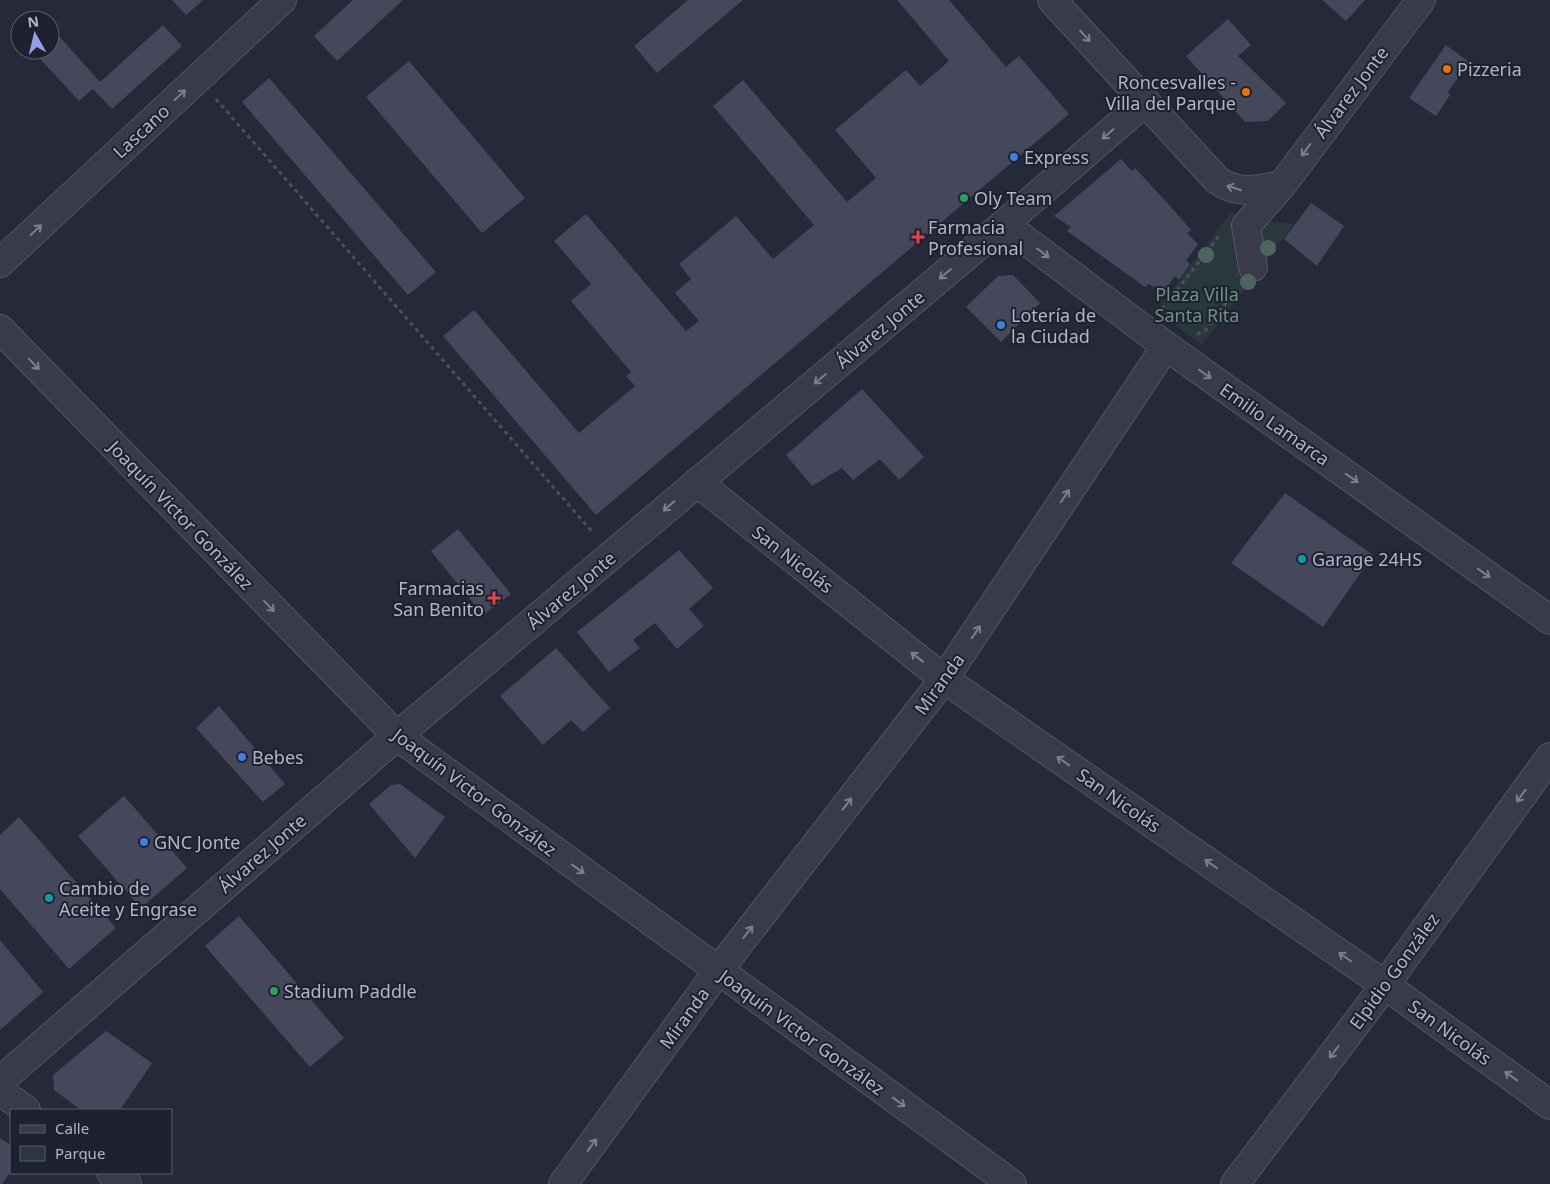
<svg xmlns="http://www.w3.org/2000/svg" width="1550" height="1184" viewBox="0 0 1550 1184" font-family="'Noto Sans',sans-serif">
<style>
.green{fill:#2a373d}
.building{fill:#45485b}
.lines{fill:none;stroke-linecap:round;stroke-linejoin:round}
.minor-casing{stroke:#545665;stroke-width:30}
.path{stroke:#47525a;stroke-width:3;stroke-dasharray:4 4;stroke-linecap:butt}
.minor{stroke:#393b4a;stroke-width:28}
.tree{fill:#4e6461}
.oneway{stroke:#7d7f8e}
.food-dot{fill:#e8710a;stroke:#1e212f;stroke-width:2}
.shop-dot{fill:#3f7fe0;stroke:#1e212f;stroke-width:2}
.leisure-dot{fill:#2e9e5b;stroke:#1e212f;stroke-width:2}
.health-dot{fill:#e0444e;stroke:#1e212f;stroke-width:2}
.culture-dot{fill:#0f9aa8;stroke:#1e212f;stroke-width:2}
.labels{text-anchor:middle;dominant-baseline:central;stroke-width:4;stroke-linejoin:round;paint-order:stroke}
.poi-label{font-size:18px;fill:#b4b6c5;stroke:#1e212f;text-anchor:start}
.street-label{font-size:18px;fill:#b4b6c5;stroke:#1e212f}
.park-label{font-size:18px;fill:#6e9481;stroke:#1e212f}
</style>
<rect width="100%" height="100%" fill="#262939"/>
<!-- green -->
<polygon class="green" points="1231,212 1244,219 1294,224 1202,345 1156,311"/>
<!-- building -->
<g class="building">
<polygon points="172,0 203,0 186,15"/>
<polygon points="353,0 403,0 337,61 314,36"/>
<polygon points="688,0 743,0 657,73 634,46"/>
<polygon points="897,0 949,0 1006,67 1019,56 1069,114 596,515 443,336 474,310 579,433 635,386 626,376 631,372 571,301 591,284 554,241 586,214 686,331 699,321 675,293 691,279 679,264 736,216 773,259 814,225 713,106 743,80 847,202 876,178 835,130 906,70 920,86 949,61"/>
<polygon points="1322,0 1365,0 1346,21"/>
<polygon points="1228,19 1251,45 1238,56 1286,103 1268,121 1245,122 1186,56"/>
<polygon points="163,25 182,46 112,109 93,89 79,101 32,50 50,50 50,26 100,82"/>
<polygon points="1446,45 1469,62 1448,92 1450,95 1436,116 1409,98"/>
<polygon points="409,61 525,198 482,233 366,97"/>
<polygon points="269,78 436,272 408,295 242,102"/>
<polygon points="1121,159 1132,171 1135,168 1171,207 1191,230 1187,233 1198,244 1186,261 1190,264 1179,280 1175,276 1163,293 1149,284 1145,287 1067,231 1071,227 1054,216"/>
<polygon points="1311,203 1344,226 1317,266 1284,239"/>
<polygon points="1013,275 1040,303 1001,342 966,307 998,276"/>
<polygon points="862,389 924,457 899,480 880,459 853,480 842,468 812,486 786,455"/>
<polygon points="1285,493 1373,555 1323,627 1231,563"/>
<polygon points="458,529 511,594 483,615 431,551"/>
<polygon points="679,550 713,588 689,609 704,626 677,649 655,623 633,640 640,648 609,672 577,632"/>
<polygon points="556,648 610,708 583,732 571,720 543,745 500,696"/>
<polygon points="219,706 285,784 263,802 196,728"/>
<polygon points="400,784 445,817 415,858 369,804 391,785"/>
<polygon points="124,796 187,868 141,908 78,836"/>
<polygon points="19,817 116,928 69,969 0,889 0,835"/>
<polygon points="239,916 344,1038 310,1067 205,946"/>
<polygon points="0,940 43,992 0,1030"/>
<polygon points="106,1031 152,1063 120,1110 81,1110 54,1090 53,1075"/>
<polygon points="0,1138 11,1145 11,1171 2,1184 0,1184"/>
</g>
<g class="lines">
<!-- minor casing -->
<g class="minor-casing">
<g id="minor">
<path d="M1052 0 1217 180C1238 195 1258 190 1282 185"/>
<polyline points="1004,224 1166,346 1550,620"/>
<polyline points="0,263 282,0"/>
<polyline points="1253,267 1246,226 1282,185 1421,0"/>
<polyline points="0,329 397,736 1012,1184"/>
<polyline points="697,482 944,679 1385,985 1550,1105"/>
<polyline points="0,1081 397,736 1004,224 1145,102"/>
<polyline points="0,1091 26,1110"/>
<polyline points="111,1173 127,1184"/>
<polyline points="563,1184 718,971 944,679 1166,346"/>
<polyline points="1235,1184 1385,985 1550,757"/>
</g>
</g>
<!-- path -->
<g class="path">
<polyline points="216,99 594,534"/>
<polyline points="1162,309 1220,235"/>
<polyline points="1197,334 1205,331 1238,287"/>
</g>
<!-- minor -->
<use href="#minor" class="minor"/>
</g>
<!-- trees -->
<g class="tree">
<circle cx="1268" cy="248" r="8"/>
<circle cx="1206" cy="255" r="8"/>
<circle cx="1248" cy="282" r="8"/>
</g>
<!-- one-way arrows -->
<defs><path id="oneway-shaft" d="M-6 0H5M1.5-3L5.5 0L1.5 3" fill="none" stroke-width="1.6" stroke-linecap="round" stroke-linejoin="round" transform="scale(1.25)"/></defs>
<g class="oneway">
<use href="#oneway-shaft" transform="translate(1085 36) rotate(48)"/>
<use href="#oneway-shaft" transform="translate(180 95) rotate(-43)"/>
<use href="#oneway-shaft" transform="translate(1108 134) rotate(139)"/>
<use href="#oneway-shaft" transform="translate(1306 150) rotate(126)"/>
<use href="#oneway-shaft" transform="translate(1234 188) rotate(-162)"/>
<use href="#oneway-shaft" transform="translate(36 230) rotate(-43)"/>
<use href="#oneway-shaft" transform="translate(1043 253) rotate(37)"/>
<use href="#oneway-shaft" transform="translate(945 274) rotate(140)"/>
<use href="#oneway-shaft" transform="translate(34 364) rotate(46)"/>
<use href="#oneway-shaft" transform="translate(1205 374) rotate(35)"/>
<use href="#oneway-shaft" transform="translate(820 379) rotate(140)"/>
<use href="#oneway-shaft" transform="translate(1352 478) rotate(35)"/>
<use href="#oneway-shaft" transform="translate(1065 496) rotate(-56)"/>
<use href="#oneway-shaft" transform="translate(669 506) rotate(139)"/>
<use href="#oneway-shaft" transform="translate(1484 573) rotate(35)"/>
<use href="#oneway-shaft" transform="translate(269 606) rotate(46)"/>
<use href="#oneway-shaft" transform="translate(976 632) rotate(-56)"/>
<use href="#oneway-shaft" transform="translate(917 657) rotate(-142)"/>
<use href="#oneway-shaft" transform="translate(1063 761) rotate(-145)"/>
<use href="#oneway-shaft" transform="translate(1521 796) rotate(126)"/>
<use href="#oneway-shaft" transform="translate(847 804) rotate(-52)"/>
<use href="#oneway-shaft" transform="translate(1211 864) rotate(-145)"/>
<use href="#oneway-shaft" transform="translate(578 869) rotate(36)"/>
<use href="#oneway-shaft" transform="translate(748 932) rotate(-52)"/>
<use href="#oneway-shaft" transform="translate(1345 957) rotate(-145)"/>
<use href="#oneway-shaft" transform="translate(1334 1052) rotate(127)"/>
<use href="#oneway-shaft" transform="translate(1511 1076) rotate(-144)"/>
<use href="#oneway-shaft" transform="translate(899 1102) rotate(36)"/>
<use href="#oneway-shaft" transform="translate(592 1145) rotate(-54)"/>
</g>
<!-- markers -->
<g class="food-dot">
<circle cx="1447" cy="69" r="5"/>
<circle cx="1246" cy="92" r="5"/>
</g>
<g class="shop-dot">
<circle cx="1014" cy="157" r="5"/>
<circle cx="1001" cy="325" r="5"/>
<circle cx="242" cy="757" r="5"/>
<circle cx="144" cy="842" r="5"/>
</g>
<g class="leisure-dot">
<circle cx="964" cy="198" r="5"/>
<circle cx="274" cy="991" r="5"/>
</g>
<g class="health-dot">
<path d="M915.5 229.5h5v5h5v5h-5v5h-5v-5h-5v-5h5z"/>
<path d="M491.5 590.5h5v5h5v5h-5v5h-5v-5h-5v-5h5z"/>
</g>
<g class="culture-dot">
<circle cx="1302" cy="559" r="5"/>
<circle cx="49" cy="898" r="5"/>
</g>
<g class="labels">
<!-- poi labels -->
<g class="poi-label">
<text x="1457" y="69">Pizzeria</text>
<text x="1236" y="82" text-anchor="end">Roncesvalles -<tspan x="1236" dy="21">Villa del Parque</tspan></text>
<text x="1024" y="157">Express</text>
<text x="974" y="198">Oly Team</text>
<text x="928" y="227">Farmacia<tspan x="928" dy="21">Profesional</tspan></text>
<text x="1011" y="315">Lotería de<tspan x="1011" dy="21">la Ciudad</tspan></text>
<text x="1312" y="559">Garage 24HS</text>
<text x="484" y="588" text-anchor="end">Farmacias<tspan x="484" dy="21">San Benito</tspan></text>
<text x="252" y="757">Bebes</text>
<text x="154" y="842">GNC Jonte</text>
<text x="59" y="888">Cambio de<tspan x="59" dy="21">Aceite y Engrase</tspan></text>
<text x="284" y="991">Stadium Paddle</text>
</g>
<!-- street labels -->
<g class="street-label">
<text transform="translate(1351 92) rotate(-53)">Álvarez Jonte</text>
<text transform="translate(141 131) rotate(-43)">Lascano</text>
<text transform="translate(880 329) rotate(-40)">Álvarez Jonte</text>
<text transform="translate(1275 424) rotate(35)">Emilio Lamarca</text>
<text transform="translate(181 515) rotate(46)">Joaquín Victor González</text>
<text transform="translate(793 559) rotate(38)">San Nicolás</text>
<text transform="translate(571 590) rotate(-40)">Álvarez Jonte</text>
<text transform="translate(939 684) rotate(-54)">Miranda</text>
<text transform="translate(475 792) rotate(37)">Joaquín Victor González</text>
<text transform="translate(1119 800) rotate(35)">San Nicolás</text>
<text transform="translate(262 853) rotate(-41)">Álvarez Jonte</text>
<text transform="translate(1394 971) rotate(-54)">Elpidio González</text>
<text transform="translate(684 1018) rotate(-54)">Miranda</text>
<text transform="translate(802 1032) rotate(36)">Joaquín Victor González</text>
<text transform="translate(1450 1032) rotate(36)">San Nicolás</text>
</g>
<!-- park labels -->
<g class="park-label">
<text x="1197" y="294">Plaza Villa<tspan x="1197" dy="21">Santa Rita</tspan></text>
</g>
</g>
<!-- legend -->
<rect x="10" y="1109" width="162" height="65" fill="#1e212f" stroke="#5a5d6b"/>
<rect x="20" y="1125" width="25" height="8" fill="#393b4a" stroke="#5a5d6b"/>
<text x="55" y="1134" font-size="15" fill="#b4b6c5">Calle</text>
<rect x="20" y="1146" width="25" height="15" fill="#2a373d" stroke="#5a5d6b"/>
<text x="55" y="1159" font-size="15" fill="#b4b6c5">Parque</text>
<!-- north arrow -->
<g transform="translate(35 35) rotate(352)"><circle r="24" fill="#1e212f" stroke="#5a5d6b"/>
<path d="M0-4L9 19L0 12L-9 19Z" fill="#939eec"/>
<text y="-8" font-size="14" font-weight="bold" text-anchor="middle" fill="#b4b6c5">N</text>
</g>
</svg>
